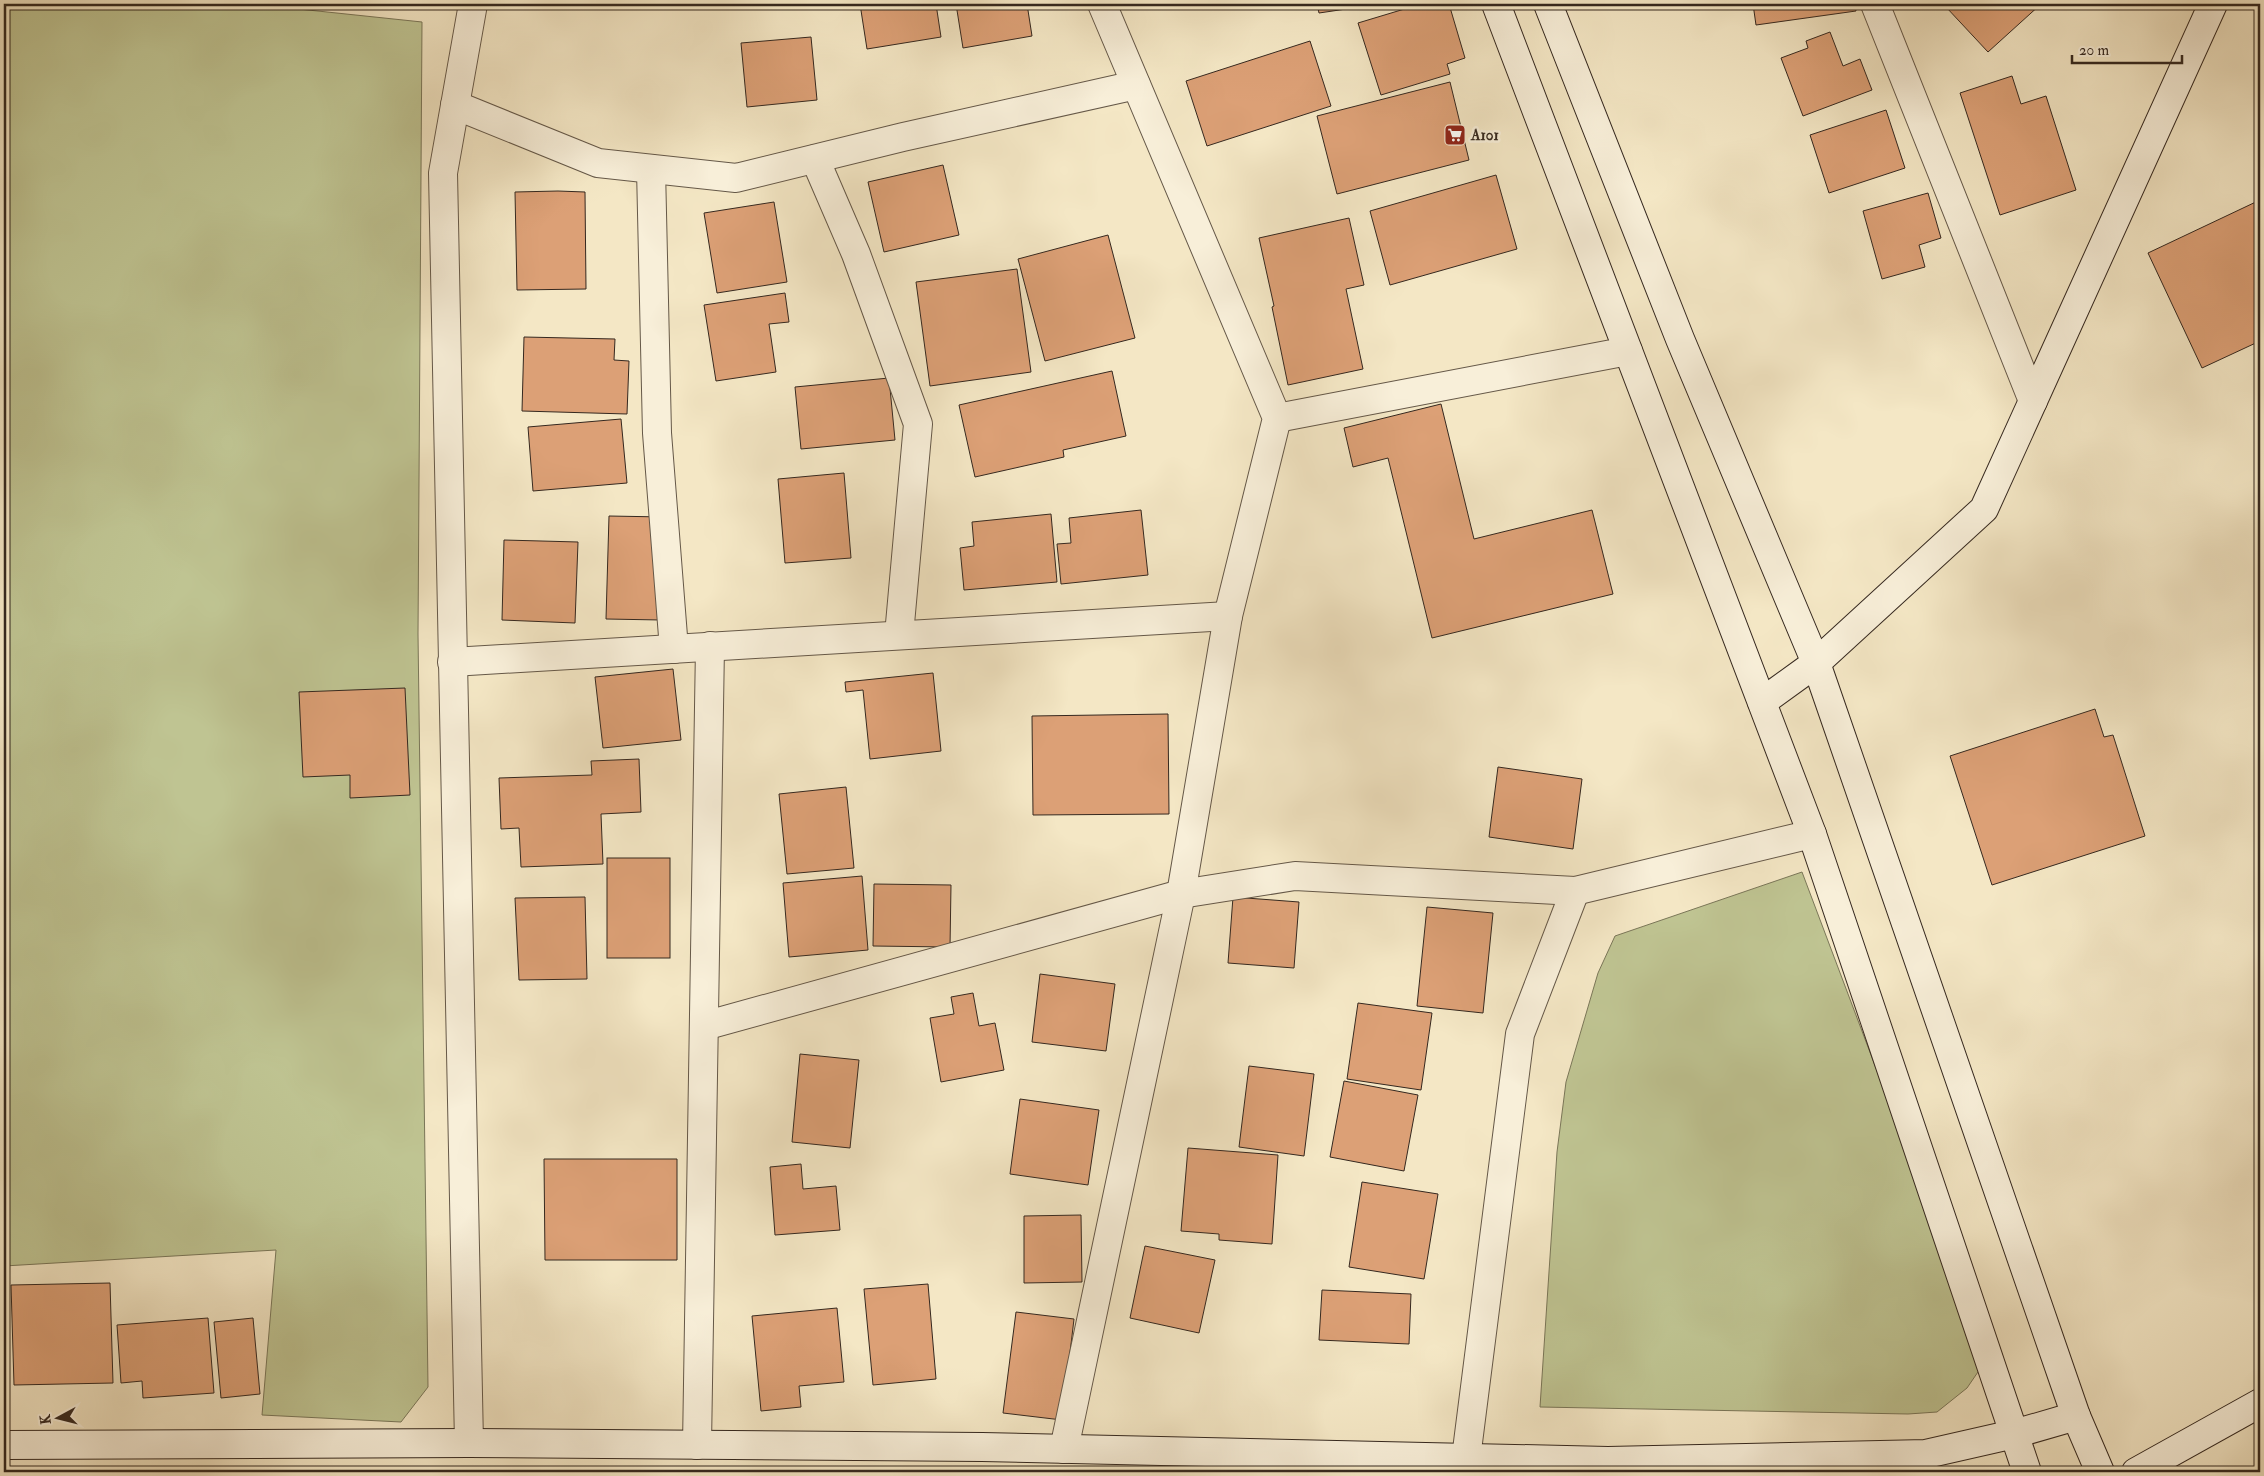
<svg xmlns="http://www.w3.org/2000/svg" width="2264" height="1476" viewBox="0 0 2264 1476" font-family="'IM FELL Double Pica',serif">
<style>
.green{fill:#bfc492;stroke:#7a7658}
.building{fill:#dca076;stroke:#35281f}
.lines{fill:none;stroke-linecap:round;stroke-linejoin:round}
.street-casing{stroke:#655848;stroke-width:30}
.secondary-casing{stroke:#35281f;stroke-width:30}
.street{stroke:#f8efd9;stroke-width:28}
.secondary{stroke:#f8efd9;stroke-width:28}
.labels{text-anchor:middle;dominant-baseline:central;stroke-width:5;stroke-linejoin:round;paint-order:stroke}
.poi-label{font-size:15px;font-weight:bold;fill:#35281f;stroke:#f8efd9;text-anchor:start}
</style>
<rect width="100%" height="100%" fill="#f4e7c5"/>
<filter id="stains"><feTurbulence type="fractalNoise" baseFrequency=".004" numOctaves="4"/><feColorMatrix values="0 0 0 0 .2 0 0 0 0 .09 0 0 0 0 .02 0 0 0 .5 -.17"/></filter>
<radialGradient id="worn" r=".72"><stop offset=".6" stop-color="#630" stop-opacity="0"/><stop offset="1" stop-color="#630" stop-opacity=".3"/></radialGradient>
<!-- green -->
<g class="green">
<polygon points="4,4 251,4 422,22 418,634 428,1387 401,1422 262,1415 276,1250 4,1266"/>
<polygon points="1802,872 1977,1336 1980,1369 1967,1388 1937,1412 1908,1414 1540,1407 1557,1152 1566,1082 1598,973 1615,936"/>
</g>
<!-- building -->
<g class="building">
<polygon points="860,4 936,4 941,37 867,49"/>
<polygon points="956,4 1027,4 1032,36 963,48"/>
<polygon points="1317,4 1380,4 1319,13"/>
<polygon points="1421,4 1449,4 1465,58 1447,64 1450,74 1381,95 1358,23"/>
<polygon points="1753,4 1855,4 1856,11 1756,25"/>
<polygon points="1950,4 2041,4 1988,52 1946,7"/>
<polygon points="1830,32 1843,66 1860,59 1872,90 1803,116 1781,58 1808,48 1806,41"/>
<polygon points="811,37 817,100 747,107 741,43"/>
<polygon points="1310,41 1331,106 1207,146 1186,81"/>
<polygon points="2012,76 2021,104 2046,96 2076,190 2000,215 1960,93"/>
<polygon points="1450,82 1469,160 1337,194 1317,116"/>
<polygon points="1886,110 1905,168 1829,193 1810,135"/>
<polygon points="943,165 959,235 884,252 868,182"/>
<polygon points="1496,175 1517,249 1390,285 1370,211"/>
<polygon points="558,191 585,192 586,289 517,290 515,192"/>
<polygon points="1928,193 1941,238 1919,245 1925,267 1882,279 1863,211"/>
<polygon points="2260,200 2260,341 2202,368 2148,253"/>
<polygon points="774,202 787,282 717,293 704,213"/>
<polygon points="1349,218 1364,285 1346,289 1363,369 1288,385 1272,307 1274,306 1259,238"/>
<polygon points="1108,235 1135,338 1045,361 1018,259"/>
<polygon points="1017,269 1031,372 930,386 916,282"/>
<polygon points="785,293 789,322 769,324 776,372 716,381 704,305"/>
<polygon points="524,337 615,339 614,360 629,361 627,414 522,411"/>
<polygon points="1112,371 1126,436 1063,450 1064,457 975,477 959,405"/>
<polygon points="889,378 895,440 801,449 795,387"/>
<polygon points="1441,404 1474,539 1592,510 1613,594 1432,638 1388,458 1353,467 1344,428"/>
<polygon points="621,419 627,483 533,491 528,427"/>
<polygon points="844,473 851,558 785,563 778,479"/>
<polygon points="1141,510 1148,575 1061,584 1057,544 1071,543 1069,518"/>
<polygon points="1051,514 1057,582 964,590 960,548 974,546 972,522"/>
<polygon points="609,516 664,517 661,620 606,619"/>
<polygon points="504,540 578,542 575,623 502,620"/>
<polygon points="673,669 681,740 603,748 595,677"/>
<polygon points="933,673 941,751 870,759 863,690 846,692 845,682"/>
<polygon points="405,688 410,795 350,798 350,775 303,777 299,692"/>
<polygon points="2095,709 2104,737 2113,735 2145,836 1992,885 1950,756"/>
<polygon points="1168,714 1169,814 1033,815 1032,716"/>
<polygon points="639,759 641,812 601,814 603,864 521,867 519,828 501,829 499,778 592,775 591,761"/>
<polygon points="1498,767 1582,779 1573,849 1489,837"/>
<polygon points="846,787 854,868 787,874 779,794"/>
<rect x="607" y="858" width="63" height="100"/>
<polygon points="862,876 868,950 789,957 783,883"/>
<polygon points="874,884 951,885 950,947 873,946"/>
<polygon points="585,897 587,979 519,980 515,898"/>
<polygon points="1233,897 1299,902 1294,968 1228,963"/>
<polygon points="1427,907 1493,913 1483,1013 1417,1006"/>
<polygon points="1040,974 1115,984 1106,1051 1032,1042"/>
<polygon points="973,993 979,1026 995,1023 1004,1070 941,1082 930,1018 954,1014 951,997"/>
<polygon points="1358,1003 1432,1013 1421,1090 1347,1079"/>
<polygon points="800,1054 859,1060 850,1148 792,1142"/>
<polygon points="1249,1066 1314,1074 1304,1156 1239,1147"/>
<polygon points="1344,1081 1418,1095 1404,1171 1330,1157"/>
<polygon points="1020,1099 1099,1110 1088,1185 1010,1174"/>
<polygon points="1188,1148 1278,1155 1272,1244 1219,1240 1219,1234 1181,1231"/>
<polygon points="544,1159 677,1159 677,1260 545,1260"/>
<polygon points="801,1164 803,1189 836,1186 840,1230 775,1235 770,1167"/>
<polygon points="1362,1182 1438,1194 1424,1279 1349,1267"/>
<polygon points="1081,1215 1082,1282 1024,1283 1024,1216"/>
<polygon points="1145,1246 1215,1260 1199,1333 1130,1318"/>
<polygon points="110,1283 113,1383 14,1385 11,1285"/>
<polygon points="928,1284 936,1379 873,1385 864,1289"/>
<polygon points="1322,1290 1411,1294 1409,1344 1319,1340"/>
<polygon points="837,1308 844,1382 799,1386 801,1407 761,1411 752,1316"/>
<polygon points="1016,1312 1074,1319 1062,1420 1003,1413"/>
<polygon points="208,1318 214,1393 143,1398 142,1381 121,1383 117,1325"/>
<polygon points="253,1318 260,1394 221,1398 214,1322"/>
</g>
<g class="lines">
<!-- street casing -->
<g class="street-casing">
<g id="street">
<polyline points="1875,4 2033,401"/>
<polyline points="455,105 598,163 736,178 903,137 1136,85"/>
<polyline points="815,159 856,254 918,424 899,635"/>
<polyline points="651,169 657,433 674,649"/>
<polyline points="1277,418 1628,351"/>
<polyline points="452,662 1228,616"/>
<polyline points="704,1026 1181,894 1295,876 1575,891 1812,834"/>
<polyline points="469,1443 443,173 473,4"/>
<polyline points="697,1445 710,646"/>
<polyline points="1064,1449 1181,894 1228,616 1277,418 1102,4"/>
<polyline points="1466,1458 1520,1034 1575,891"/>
</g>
</g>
<!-- secondary casing -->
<g class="secondary-casing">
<g id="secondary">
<polyline points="1496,4 1812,834 2027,1472"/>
<polyline points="1548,4 1680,339 1816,663 2076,1416 2100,1472"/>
<polyline points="1762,702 1816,663 1984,509 2213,4"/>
<polyline points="4,1445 469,1443 982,1447 1608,1461 1926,1454 2014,1434 2076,1416"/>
<polyline points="2136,1472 2260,1403"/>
</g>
</g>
<!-- street -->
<use href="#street" class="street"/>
<!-- secondary -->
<use href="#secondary" class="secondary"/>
</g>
<!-- icons -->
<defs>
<g id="supermarket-square" transform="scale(1.125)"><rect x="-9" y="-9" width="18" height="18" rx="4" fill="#8f2418" stroke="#f8efd9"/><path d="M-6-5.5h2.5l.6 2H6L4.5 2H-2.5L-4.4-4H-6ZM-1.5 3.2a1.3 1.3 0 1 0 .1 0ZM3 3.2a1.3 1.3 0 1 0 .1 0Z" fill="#fff"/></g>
</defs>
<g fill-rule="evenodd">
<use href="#supermarket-square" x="1455" y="135"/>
</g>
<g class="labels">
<!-- poi labels -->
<g class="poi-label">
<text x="1471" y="135">A101</text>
</g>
</g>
<!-- margin -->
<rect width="2264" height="1476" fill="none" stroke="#f4e7c5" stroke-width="20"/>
<rect x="5" y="5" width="2254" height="1466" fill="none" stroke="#35281f" stroke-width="2.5"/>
<rect x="10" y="10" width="2244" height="1456" fill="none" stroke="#35281f"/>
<!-- north arrow -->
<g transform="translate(58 1418) rotate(263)" stroke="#f8efd9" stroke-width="4" paint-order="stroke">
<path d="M0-4L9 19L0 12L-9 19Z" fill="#35281f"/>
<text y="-8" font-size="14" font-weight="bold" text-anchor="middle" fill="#35281f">K</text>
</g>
<!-- scale -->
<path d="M2072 55v8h110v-8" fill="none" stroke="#35281f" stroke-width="2.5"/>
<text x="2079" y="55" font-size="15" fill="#35281f" stroke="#f8efd9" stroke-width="4" paint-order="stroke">20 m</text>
<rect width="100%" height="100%" filter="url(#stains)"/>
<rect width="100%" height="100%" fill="url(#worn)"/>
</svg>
